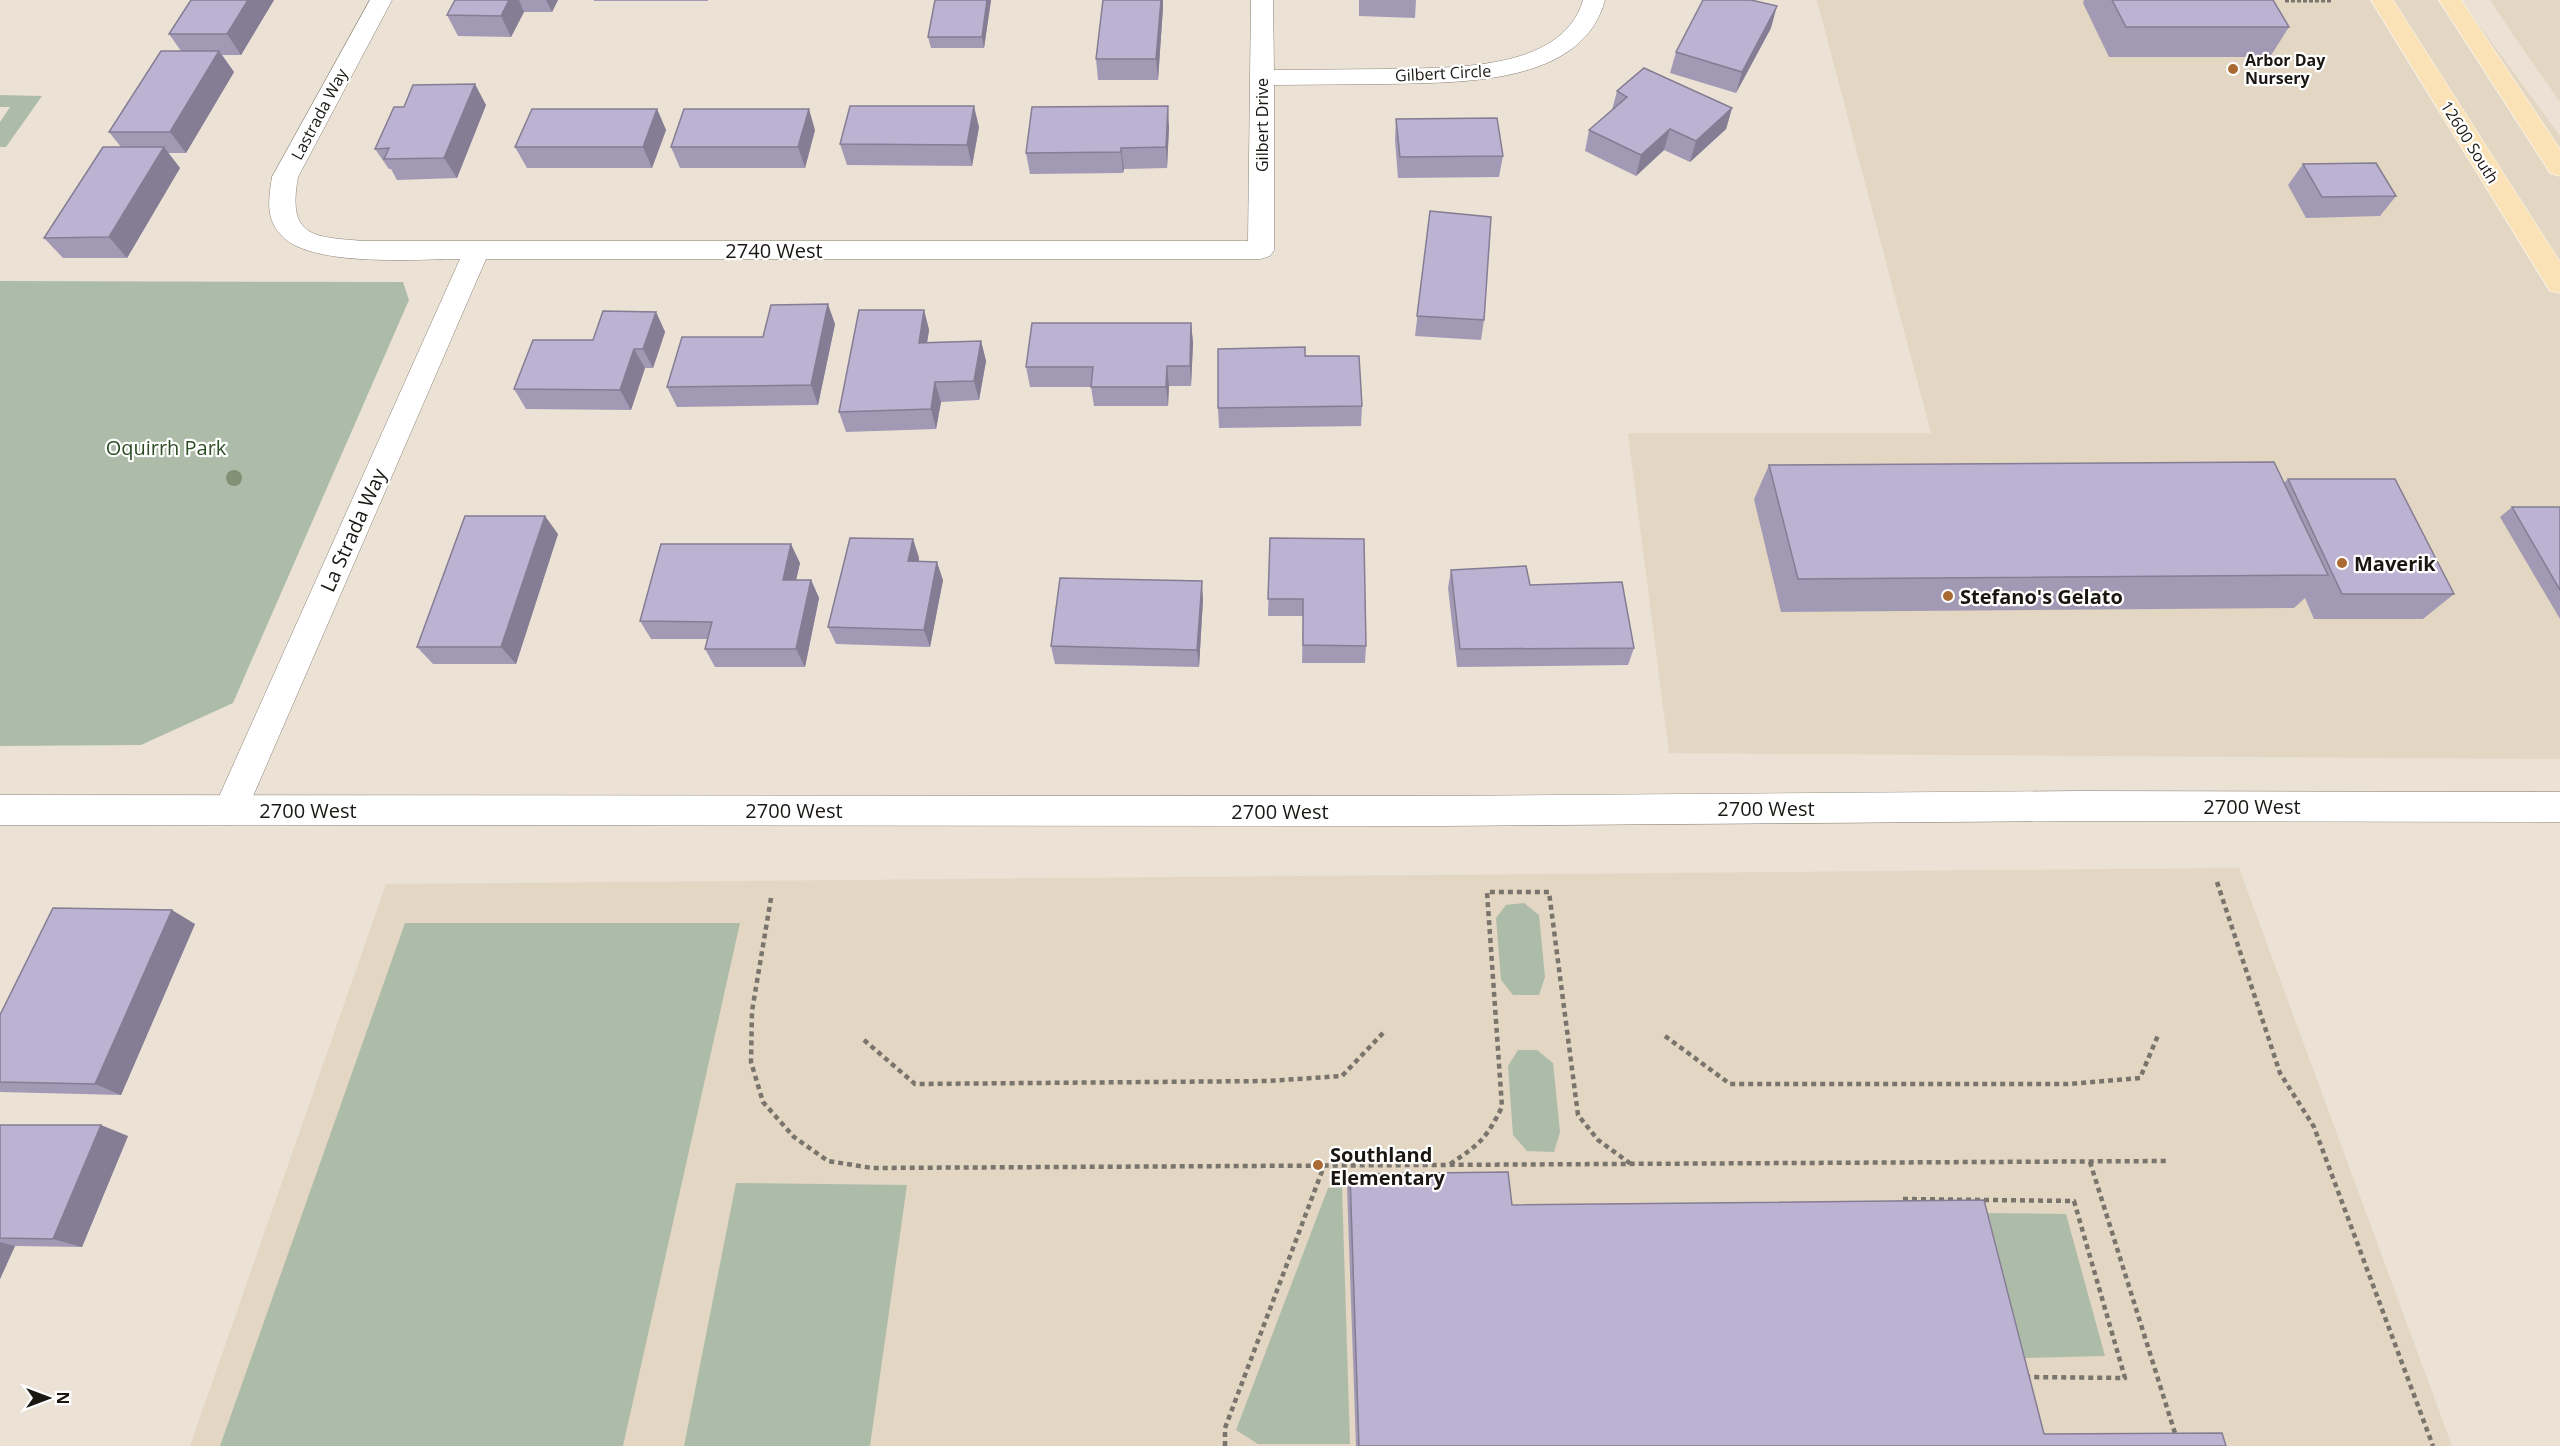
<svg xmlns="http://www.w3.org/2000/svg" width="2560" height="1446" viewBox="0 0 2560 1446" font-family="'Open Sans',sans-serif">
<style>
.built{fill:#e3d6c2}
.green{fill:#adbca9}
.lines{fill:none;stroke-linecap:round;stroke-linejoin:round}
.street-casing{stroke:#8a8276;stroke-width:1}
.secondary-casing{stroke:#8a8276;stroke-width:1}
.primary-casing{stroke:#fff;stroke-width:1}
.path-far1{stroke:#79746c;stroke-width:3;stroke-dasharray:4 2;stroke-linecap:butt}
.path{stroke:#79746c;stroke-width:4.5;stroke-dasharray:5 4;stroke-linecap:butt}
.street{fill:#fff;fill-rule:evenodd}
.secondary{fill:#fff;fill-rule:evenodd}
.primary{fill:#fae2b6;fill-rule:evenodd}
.tree{fill:#829074}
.wall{fill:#a29ab5}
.shaded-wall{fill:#847d93}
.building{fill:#bcb3d2;stroke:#847d93;stroke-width:1.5}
.poi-dot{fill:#aa6a33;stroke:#fff;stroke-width:2}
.labels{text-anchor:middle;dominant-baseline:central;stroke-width:4.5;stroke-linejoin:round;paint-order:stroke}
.far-poi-label{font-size:16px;font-weight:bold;fill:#1a1713;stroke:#fff;text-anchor:start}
.far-street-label{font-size:16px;fill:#1a1713;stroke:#fff}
.street-label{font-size:20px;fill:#1a1713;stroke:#fff}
.park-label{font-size:20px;fill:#2d4d25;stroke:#fff}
.poi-label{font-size:20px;font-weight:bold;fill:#1a1713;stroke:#fff;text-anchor:start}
</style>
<rect width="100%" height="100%" fill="#ebe2d5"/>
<!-- built -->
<g class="built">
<polygon points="1817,0 2461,0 2560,136 2560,759 1669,753 1628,433 1931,433"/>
<polygon points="2490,0 2560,0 2560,102 2514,36"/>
<polygon points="2239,868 2452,1446 190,1446 386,884"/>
</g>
<!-- green -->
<g class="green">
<polygon points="0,95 42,96 6,147 0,147 0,122 10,107 0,107"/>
<polygon points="0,281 403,282 409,300 233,703 141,745 0,746"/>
<polygon points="1524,903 1539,915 1545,977 1539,995 1513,995 1501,980 1496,918 1506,905"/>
<polygon points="405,923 740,923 623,1446 220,1446"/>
<polygon points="1518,1050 1537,1050 1553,1063 1560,1132 1554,1152 1527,1151 1513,1135 1508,1066"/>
<polygon points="736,1183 907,1185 870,1446 684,1446"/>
<polygon points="1342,1187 1350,1444 1258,1444 1236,1430 1328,1188"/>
<polygon points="1988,1213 2066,1214 2105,1356 2025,1358"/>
</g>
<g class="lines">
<!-- street casing -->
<g class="street-casing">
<path id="street" d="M370 0H392L298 177C287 238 313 237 365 241H1248L1251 0H1273L1274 70C1312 70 1350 69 1388 69 1447 67 1562 73 1583 0H1605C1582 86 1459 82 1389 84 1351 84 1312 85 1274 85V250L1270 256 1261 259H486L247 810 242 821 230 825 218 821 213 810 460 259C417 259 308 268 280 234 265 217 269 197 272 177Z"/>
</g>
<!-- secondary casing -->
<g class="secondary-casing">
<polygon id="secondary" points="2080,791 2560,792 2560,822 2080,821 1441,826 0,825 0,795 1441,796"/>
</g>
<!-- primary casing -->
<g class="primary-casing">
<g id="primary">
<polygon points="2371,0 2393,0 2560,262 2560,293 2550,291"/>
<polygon points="2439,0 2461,0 2560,149 2560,176 2551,174"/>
</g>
</g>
<!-- path-far1 -->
<polyline class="path-far1" points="2285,1 2331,1"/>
<!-- path -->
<g class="path">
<polyline points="2217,882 2280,1073 2314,1127 2433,1446"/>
<polyline points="771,898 752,1011 751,1062 763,1102 794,1137 828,1161 872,1168 2166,1161"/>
<polyline points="1665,1036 1730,1084 2068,1084 2140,1078 2159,1033"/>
<polyline points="864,1040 915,1084 1268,1081 1342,1076 1383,1033"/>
<polyline points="2090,1162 2179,1446"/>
<path d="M1450 1164C1480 1144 1486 1139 1502 1107L1487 892H1549L1578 1115 1598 1140 1631 1164"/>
<polyline points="1903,1199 2074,1201 2125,1378 2025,1377"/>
<polyline points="1225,1446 1225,1428 1324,1166"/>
</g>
<!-- street -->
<use href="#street" class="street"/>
<!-- secondary -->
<use href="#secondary" class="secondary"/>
<!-- primary -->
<use href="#primary" class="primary"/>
</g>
<!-- trees -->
<circle class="tree" cx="234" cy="478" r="8"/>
<!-- wall -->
<g class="wall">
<polygon points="191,0 274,0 241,55 222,55 234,72 186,153 168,153 180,168 127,258 63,258 44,238 121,147 109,132 181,51 169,34"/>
<polygon points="455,0 558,0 552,12 524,12 511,37 458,36 447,15"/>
<rect x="594" y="0" width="114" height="1"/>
<polygon points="935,0 991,0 984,48 931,48 928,37"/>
<polygon points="1359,0 1416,0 1415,18 1359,16"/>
<polygon points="2084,0 2273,0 2289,27 2270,57 2109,57 2083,3"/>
<polygon points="1163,7 1158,80 1098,80 1096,59"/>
<polygon points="1771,28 1736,93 1670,73 1676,52"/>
<polygon points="1617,91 1732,108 1726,129 1690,162 1664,150 1636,176 1585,151 1589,130 1612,110"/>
<polygon points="486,105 457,178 397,180 391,169 389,169 375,149"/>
<polygon points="657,109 666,130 652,168 527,168 515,147"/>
<polygon points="1396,119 1503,156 1499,177 1398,178 1395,140"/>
<polygon points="979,127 972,166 847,165 840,144"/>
<polygon points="1169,127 1167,168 1124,169 1123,173 1030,174 1026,153"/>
<polygon points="815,130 805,168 680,168 671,147"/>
<polygon points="2303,164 2396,196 2380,216 2306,218 2288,185"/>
<polygon points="1430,211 1484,320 1481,340 1415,336"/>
<polygon points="924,310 929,330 927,342 981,341 986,361 979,400 941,402 936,429 846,432 839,412"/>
<polygon points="656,312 665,332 653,368 645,368 631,410 526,409 514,389 593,340"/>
<polygon points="1191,323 1193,343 1191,386 1169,386 1168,406 1094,406 1091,387 1030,387 1026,367"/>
<polygon points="835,324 818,405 677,407 667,387 763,337"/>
<polygon points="1305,356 1362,406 1361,426 1219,428 1218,408"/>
<polygon points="1769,465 2284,483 2288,479 2454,594 2423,619 2314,619 2305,598 2294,608 1781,612 1754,499"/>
<polygon points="2512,507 2560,507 2560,619 2500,517"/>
<polygon points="558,534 516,664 433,664 417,647"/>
<polygon points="1270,538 1366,646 1365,663 1302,663 1303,616 1268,616"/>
<polygon points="913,539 919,558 919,561 943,580 930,647 836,644 828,627"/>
<polygon points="800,563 796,580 811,580 819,598 805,667 715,667 705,649 707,639 651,639 640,621"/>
<polygon points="1451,570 1530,585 1634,648 1628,665 1457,667 1448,588"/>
<polygon points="1203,599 1199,667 1055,664 1051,646"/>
<polygon points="195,924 121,1095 0,1092 0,1015"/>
<polygon points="0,1125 128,1136 82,1247 15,1246 0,1279"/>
<polygon points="1350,1174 1512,1205 2044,1434 2226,1446 1356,1446 1347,1187"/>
</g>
<!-- shaded-wall -->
<g class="shaded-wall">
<polygon points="248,0 274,0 241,55 227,34"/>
<polygon points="509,0 519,0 524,12 511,37 501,16"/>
<polygon points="546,0 558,0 552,12"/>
<polygon points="987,0 991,0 984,48 982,37"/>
<polygon points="1161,0 1163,0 1163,7 1158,80 1156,59"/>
<polygon points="1777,6 1771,28 1736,93 1742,72"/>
<polygon points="219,51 234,72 186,153 170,132"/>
<polygon points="475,84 486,105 457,178 444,158"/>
<polygon points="974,106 979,127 972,166 967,145"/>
<polygon points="1168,106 1169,127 1167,168 1166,147"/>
<polygon points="1732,108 1726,129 1690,162 1696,141"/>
<polygon points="657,109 666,130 652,168 643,147"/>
<polygon points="809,109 815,130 805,168 798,147"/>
<polygon points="1670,129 1664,150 1636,176 1641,155"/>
<polygon points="164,147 180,168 127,258 109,237"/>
<polygon points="1121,148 1124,169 1123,173 1121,152"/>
<polygon points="828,304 835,324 818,405 811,385"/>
<polygon points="924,310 929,330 924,363 919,343"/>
<polygon points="656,312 665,332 653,368 643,349"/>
<polygon points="1191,323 1193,343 1191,386 1190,366"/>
<polygon points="981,341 986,361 979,400 974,381"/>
<polygon points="634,349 645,368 631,410 620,390"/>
<polygon points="1167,366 1169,386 1168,406 1166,387"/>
<polygon points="935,382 941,402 936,429 931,409"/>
<polygon points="545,516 558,534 516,664 501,647"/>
<polygon points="913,539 919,558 915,579 908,561"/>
<polygon points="791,544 800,563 792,598 783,580"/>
<polygon points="937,562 943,580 930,647 924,630"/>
<polygon points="811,580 819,598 805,667 796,649"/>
<polygon points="1202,581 1203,599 1199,667 1197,650"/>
<polygon points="172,910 195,924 121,1095 95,1084"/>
<polygon points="101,1125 128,1136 82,1247 53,1239"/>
<polygon points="0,1242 15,1246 0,1279"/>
</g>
<!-- building -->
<g class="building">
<polygon points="191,0 248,0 227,34 169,34"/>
<polygon points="455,0 509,0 501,16 447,15"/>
<polygon points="935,0 987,0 982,37 928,37"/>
<polygon points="1103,0 1161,0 1156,59 1096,59"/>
<polygon points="1703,0 1751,0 1777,6 1742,72 1676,52"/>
<polygon points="2112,0 2273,0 2289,27 2126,27"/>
<polygon points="161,51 219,51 170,132 109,132"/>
<polygon points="1644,68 1732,108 1696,141 1670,129 1641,155 1589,130 1627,97 1617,91"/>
<polygon points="475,84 444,158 384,159 389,148 375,149 394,107 404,107 413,85"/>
<polygon points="850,106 974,106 967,145 840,144"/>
<polygon points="1168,106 1166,147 1121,148 1121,152 1026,153 1032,107"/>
<polygon points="532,109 657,109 643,147 515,147"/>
<polygon points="684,109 809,109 798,147 671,147"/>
<polygon points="1497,118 1503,156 1400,157 1396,119"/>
<polygon points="103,147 164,147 109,237 44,238"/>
<polygon points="2376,163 2396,196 2322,197 2303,164"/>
<polygon points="1430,211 1491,217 1484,320 1417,316"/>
<polygon points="828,304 811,385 667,387 682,337 763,337 771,305"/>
<polygon points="859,310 924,310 919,343 981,341 974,381 935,382 931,409 839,412"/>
<polygon points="603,311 656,312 643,349 634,349 620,390 514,389 533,340 593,340"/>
<polygon points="1032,323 1191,323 1190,366 1167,366 1166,387 1091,387 1093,367 1026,367"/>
<polygon points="1305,347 1305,356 1359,356 1362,406 1218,408 1218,349"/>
<polygon points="2274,462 2328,575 1798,579 1769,465"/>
<polygon points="2288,479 2395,479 2454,594 2342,594"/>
<polygon points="2512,507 2560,507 2560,590"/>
<polygon points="465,516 545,516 501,647 417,647"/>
<polygon points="850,538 913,539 908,561 937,562 924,630 828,627"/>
<polygon points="1270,538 1364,539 1366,646 1303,645 1303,599 1268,599"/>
<polygon points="661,544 791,544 783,580 811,580 796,649 705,649 712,622 640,621"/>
<polygon points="1526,566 1530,585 1622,582 1634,648 1460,649 1451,570"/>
<polygon points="1060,578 1202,581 1197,650 1051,646"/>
<polygon points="53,908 172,910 95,1084 0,1082 0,1015"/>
<polygon points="0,1125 101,1125 53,1239 0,1238"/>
<polygon points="1508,1172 1512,1205 1984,1200 2044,1434 2222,1433 2226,1446 1359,1446 1350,1174"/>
</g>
<!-- markers -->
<g class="poi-dot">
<circle cx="2233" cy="69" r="6"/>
<circle cx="2342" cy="563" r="6"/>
<circle cx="1948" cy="596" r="6"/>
<circle cx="1318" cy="1165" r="6"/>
</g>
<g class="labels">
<!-- far-poi labels -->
<g class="far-poi-label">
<text x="2245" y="60">Arbor Day<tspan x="2245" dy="18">Nursery</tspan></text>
</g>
<!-- far-street labels -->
<g class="far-street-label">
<text transform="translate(1443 73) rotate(-3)">Gilbert Circle</text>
<text transform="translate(319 114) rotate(-62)">Lastrada Way</text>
<text transform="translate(1262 125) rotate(-90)">Gilbert Drive</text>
<text transform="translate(2470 142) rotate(58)">12600 South</text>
</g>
<!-- street labels -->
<g class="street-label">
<text x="774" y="250">2740 West</text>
<text transform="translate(353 530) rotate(-66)">La Strada Way</text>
<text x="2252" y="806">2700 West</text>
<text x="1766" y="808">2700 West</text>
<text x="308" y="810">2700 West</text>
<text x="794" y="810">2700 West</text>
<text x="1280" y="811">2700 West</text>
</g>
<!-- park labels -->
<g class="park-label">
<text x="166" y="447">Oquirrh Park</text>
</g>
<!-- poi labels -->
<g class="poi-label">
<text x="2354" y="563">Maverik</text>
<text x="1960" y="596">Stefano's Gelato</text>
<text x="1330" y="1154">Southland<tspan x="1330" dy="23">Elementary</tspan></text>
</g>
</g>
<!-- north arrow -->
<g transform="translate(48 1398) rotate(90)" stroke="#ffffff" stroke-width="4.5" paint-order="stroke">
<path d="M0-4.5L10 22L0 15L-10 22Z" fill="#1a1713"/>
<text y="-9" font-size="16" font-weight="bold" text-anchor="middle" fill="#1a1713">N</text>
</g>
</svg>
